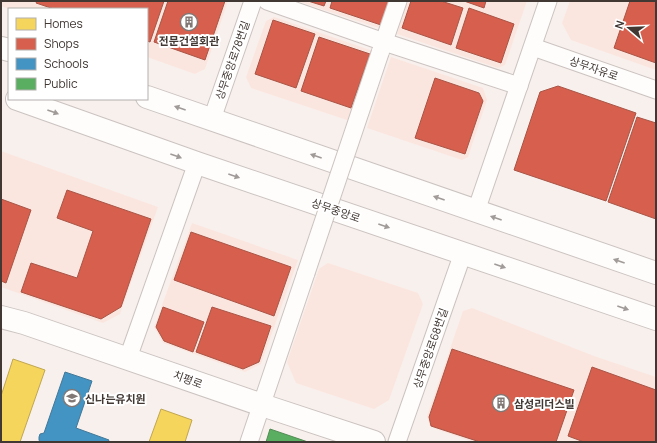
<svg xmlns="http://www.w3.org/2000/svg" width="657" height="443" viewBox="0 0 657 443" font-family="Manrope,'Noto Sans KR',sans-serif">
<style>
.built{fill:#fbe6df}
.homes{fill:#f6d55c;stroke:#c0a650}
.shops{fill:#d6604d;stroke:#a95446}
.schools{fill:#4393c3;stroke:#427898}
.public{fill:#5aae61;stroke:#528b54}
.lines{fill:none;stroke-linecap:round;stroke-linejoin:round}
.street-casing{stroke:#cbc3c0;stroke-width:19}
.secondary-casing{stroke:#cbc3c0;stroke-width:24}
.street{stroke:#fefdfc;stroke-width:17}
.secondary{stroke:#fefdfc;stroke-width:22}
.street-bridge-casing{stroke:#cbc3c0;stroke-width:19;stroke-linecap:butt}
.street-bridge{stroke:#fefdfc;stroke-width:17}
.oneway{fill:#a09a98}
.labels{text-anchor:middle;dominant-baseline:central;stroke-width:4;stroke-linejoin:round;paint-order:stroke}
.poi-label{font-size:11px;font-weight:bold;fill:#413834;stroke:#fff;text-anchor:start}
.street-label{font-size:11px;fill:#413834;stroke:#fff}
</style>
<rect width="100%" height="100%" fill="#f8f0ed"/>
<!-- built -->
<g class="built">
<polygon points="1,1 228,1 205,69 195,74 147,57 147,9 9,9 1,6"/>
<polygon points="297,1 391,1 382,29"/>
<polygon points="408,1 527,1 505,65 498,68 397,34"/>
<polygon points="570,1 656,1 656,70 571,40 562,23"/>
<polygon points="274,17 373,51 350,121 251,88 246,77 266,21"/>
<polygon points="391,57 483,88 487,100 468,157 462,160 367,128"/>
<polygon points="1,151 158,207 120,314 103,323 1,287"/>
<polygon points="192,223 298,260 261,364 245,372 163,343 154,327"/>
<polygon points="328,263 418,293 423,304 389,400 374,409 296,383 287,362 319,269"/>
<polygon points="472,308 594,356 656,377 656,442 473,442 430,427 427,416 463,311"/>
</g>
<!-- homes -->
<g class="homes">
<polygon points="13,359 45,370 20,442 1,442 1,396"/>
<polygon points="161,409 192,420 185,442 149,442"/>
</g>
<!-- shops -->
<g class="shops">
<polygon points="37,1 164,1 150,42 147,41 147,9 54,9 36,3"/>
<polygon points="168,1 225,1 205,60 154,42"/>
<polygon points="308,1 326,1 324,6"/>
<polygon points="332,1 389,1 381,25 330,8"/>
<polygon points="411,1 441,1 463,8 451,45 402,28"/>
<polygon points="464,1 486,1 484,8"/>
<polygon points="630,1 656,1 656,63 614,48"/>
<polygon points="469,8 514,24 501,63 456,48"/>
<polygon points="273,20 315,34 296,88 255,74"/>
<polygon points="319,37 370,54 351,108 301,91"/>
<polygon points="435,78 479,93 483,101 465,154 415,138"/>
<polygon points="558,86 636,113 606,201 514,170 540,92"/>
<polygon points="637,117 656,123 656,219 608,202"/>
<polygon points="67,190 151,219 121,307 101,319 21,292 31,263 77,278 93,231 57,218"/>
<polygon points="1,199 31,210 6,283 1,281"/>
<polygon points="191,232 291,267 274,316 174,280"/>
<polygon points="163,307 204,322 193,352 164,341 156,327"/>
<polygon points="212,307 271,326 259,362 243,369 196,352"/>
<polygon points="452,349 574,390 556,442 480,442 431,426 429,417"/>
<polygon points="592,367 656,390 656,442 584,442 568,436"/>
</g>
<!-- schools -->
<polygon class="schools" points="65,372 92,381 76,428 109,440 108,442 40,442 39,440 39,437 40,434 44,433"/>
<!-- public -->
<polygon class="public" points="270,429 308,442 266,442"/>
<g class="lines">
<!-- street casing -->
<g class="street-casing">
<g id="street">
<polyline points="267,1 384,42 519,86"/>
<polyline points="533,47 656,90"/>
<polyline points="380,53 398,1"/>
<polyline points="212,119 253,1"/>
<polyline points="476,211 548,1"/>
<polyline points="128,358 197,163"/>
<polyline points="249,442 306,273"/>
<polyline points="397,442 463,253"/>
</g>
</g>
<!-- secondary casing -->
<g class="secondary-casing">
<g id="secondary">
<polyline points="1,48 9,50"/>
<polyline points="147,97 656,273"/>
<polyline points="17,99 197,163 656,319"/>
<polyline points="1,317 24,323 262,405 374,442"/>
</g>
</g>
<!-- street -->
<use href="#street" class="street"/>
<!-- secondary -->
<use href="#secondary" class="secondary"/>
<!-- street-bridge casing -->
<g class="street-bridge-casing">
<polyline id="street-bridge" points="306,273 380,53"/>
</g>
<!-- street-bridge -->
<use href="#street-bridge" class="street-bridge"/>
</g>
<!-- one-way arrows -->
<defs><path id="oneway-solid" d="M-6-.8H1V-3.2L6.5 0L1 3.2V.8H-6Z"/></defs>
<g class="oneway">
<use href="#oneway-solid" transform="translate(180 108) rotate(-161)"/>
<use href="#oneway-solid" transform="translate(53 112) rotate(20)"/>
<use href="#oneway-solid" transform="translate(176 156) rotate(20)"/>
<use href="#oneway-solid" transform="translate(316 156) rotate(-161)"/>
<use href="#oneway-solid" transform="translate(234 176) rotate(19)"/>
<use href="#oneway-solid" transform="translate(439 198) rotate(-161)"/>
<use href="#oneway-solid" transform="translate(496 218) rotate(-161)"/>
<use href="#oneway-solid" transform="translate(384 226) rotate(19)"/>
<use href="#oneway-solid" transform="translate(619 261) rotate(-161)"/>
<use href="#oneway-solid" transform="translate(500 266) rotate(19)"/>
<use href="#oneway-solid" transform="translate(623 308) rotate(19)"/>
</g>
<!-- icons -->
<defs>
<g id="building-ring" transform="scale(0.9)"><circle r="9.5" fill="#fff" stroke="#817875" stroke-width="1.5"/><path d="M-4-6H4V6H1V3H-1V6H-4ZM-2.5-4.3h1.7v1.8h-1.7ZM.8-4.3h1.7v1.8H.8ZM-2.5-1h1.7V.8h-1.7ZM.8-1h1.7V.8H.8Z" fill="#817875"/></g>
<g id="school-ring" transform="scale(0.9)"><circle r="9.5" fill="#fff" stroke="#817875" stroke-width="1.5"/><path d="M0-5L7-2L0 1L-7-2ZM-4 1L0 2.5L4 1V4Q0 6-4 4Z" fill="#817875"/></g>
</defs>
<g fill-rule="evenodd">
<use href="#building-ring" x="189" y="22"/>
<use href="#school-ring" x="72" y="398"/>
<use href="#building-ring" x="501" y="403"/>
</g>
<g class="labels">
<!-- poi labels -->
<g class="poi-label">
<text x="189" y="40" text-anchor="middle">전문건설회관</text>
<text x="85" y="398">신나는유치원</text>
<text x="514" y="403">삼성리더스빌</text>
</g>
<!-- street labels -->
<g class="street-label">
<text transform="translate(232 60) rotate(-71)">상무중앙로78번길</text>
<text transform="translate(594 68) rotate(19)">상무자유로</text>
<text transform="translate(336 210) rotate(19)">상무중앙로</text>
<text transform="translate(430 348) rotate(-71)">상무중앙로68번길</text>
<text transform="translate(188 379) rotate(20)">치평로</text>
</g>
</g>
<!-- border -->
<rect width="657" height="443" fill="none" stroke="#413834" stroke-width="4"/>
<!-- legend -->
<rect x="8" y="8" width="140" height="92" fill="#ffffff" stroke="#b3afae"/>
<rect x="16" y="18" width="20" height="12" fill="#f6d55c" stroke="#b3afae"/>
<text x="44" y="28" font-size="12" fill="#413834">Homes</text>
<rect x="16" y="38" width="20" height="12" fill="#d6604d" stroke="#b3afae"/>
<text x="44" y="48" font-size="12" fill="#413834">Shops</text>
<rect x="16" y="58" width="20" height="12" fill="#4393c3" stroke="#b3afae"/>
<text x="44" y="68" font-size="12" fill="#413834">Schools</text>
<rect x="16" y="78" width="20" height="12" fill="#5aae61" stroke="#b3afae"/>
<text x="44" y="88" font-size="12" fill="#413834">Public</text>
<!-- north arrow -->
<g transform="translate(629 28) rotate(289)" stroke="#ffffff" stroke-width="3" paint-order="stroke">
<path d="M0-3L7 15L0 10L-7 15Z" fill="#413834"/>
<text y="-6" font-size="11" font-weight="bold" text-anchor="middle" fill="#413834">N</text>
</g>
</svg>
